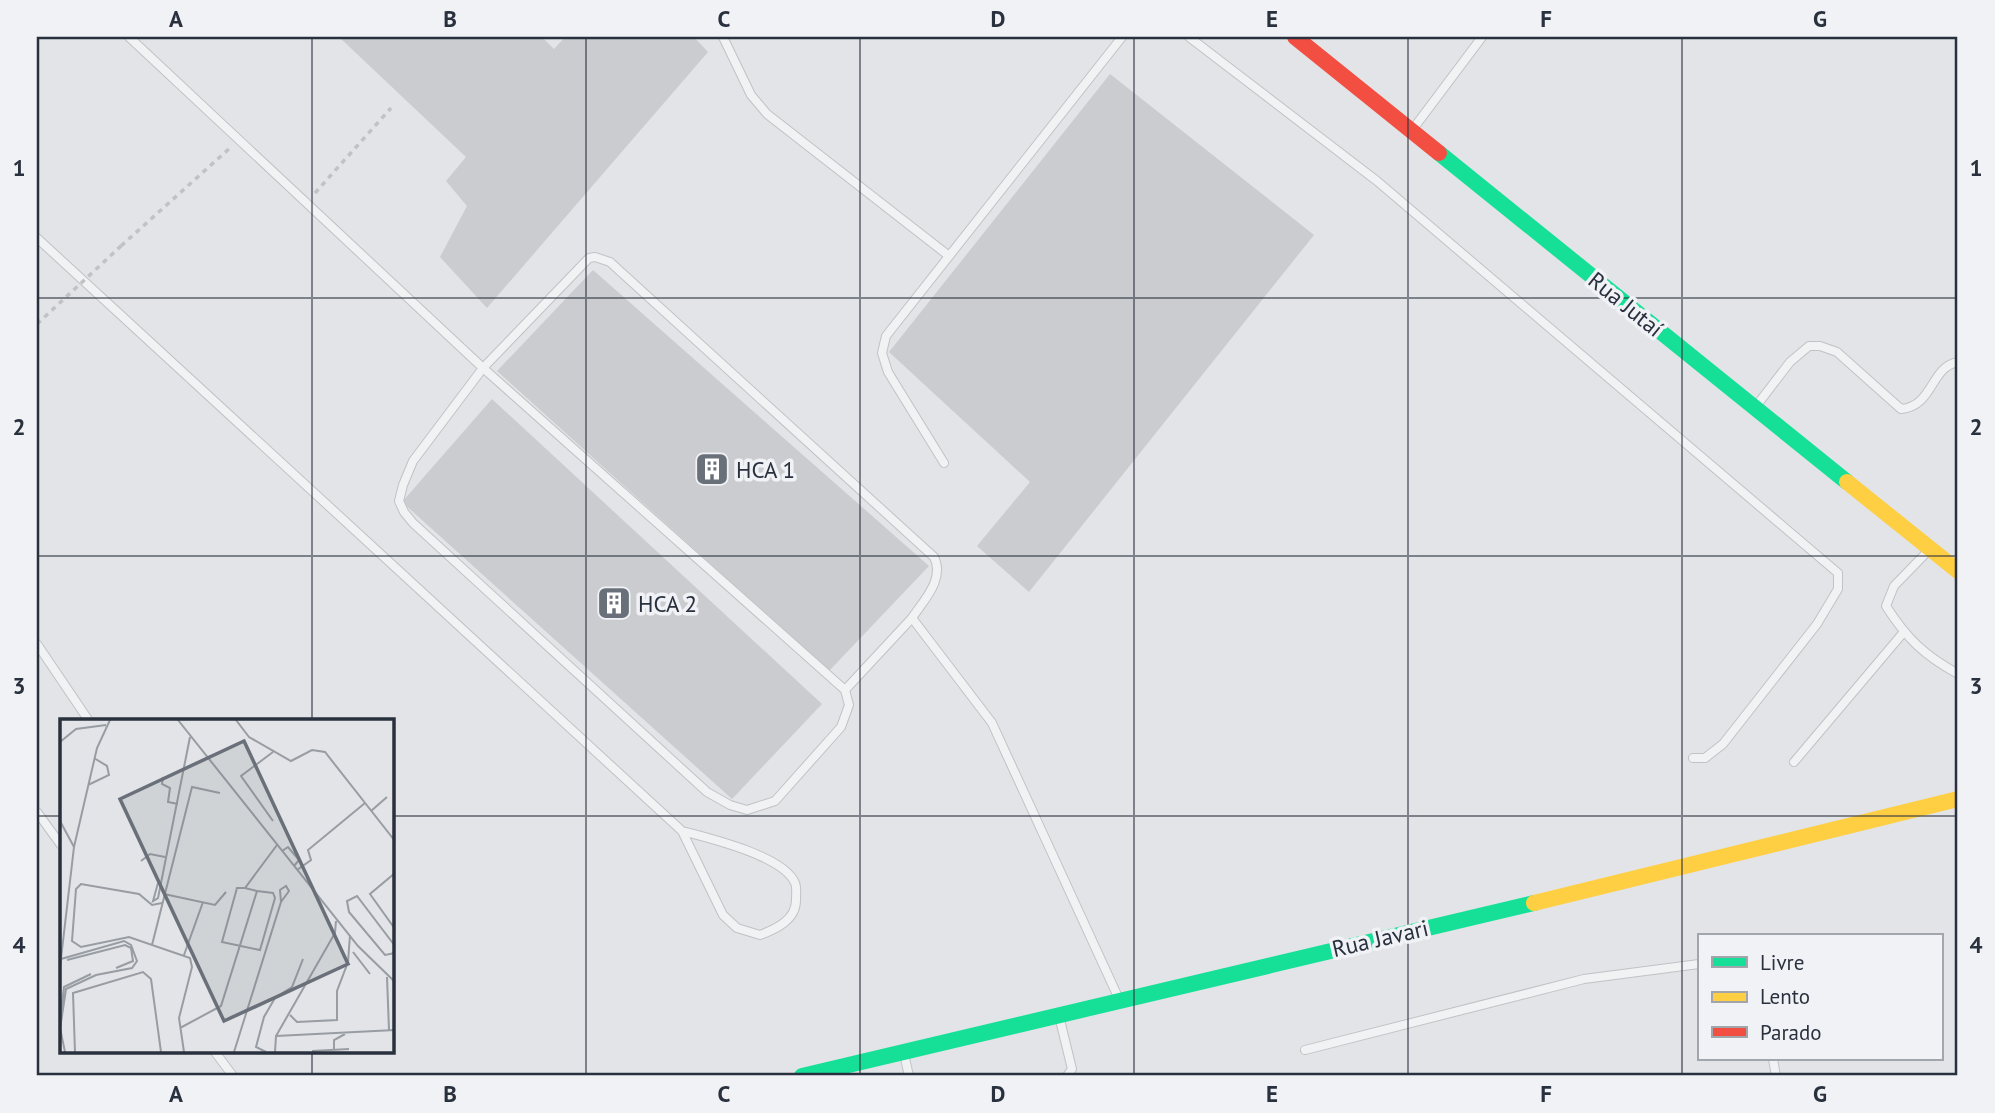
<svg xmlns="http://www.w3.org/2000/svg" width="1995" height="1113" viewBox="0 0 1995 1113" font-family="'PT Sans',sans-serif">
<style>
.building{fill:#cacccf}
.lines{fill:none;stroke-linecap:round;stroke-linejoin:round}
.lane-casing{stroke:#c0c2c5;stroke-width:10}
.path{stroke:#c1c2c6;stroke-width:3.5;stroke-dasharray:5 5;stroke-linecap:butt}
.lane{stroke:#f1f2f4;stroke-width:8}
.fast{stroke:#16e098;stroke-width:16}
.slow{stroke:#ffcf43;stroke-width:16}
.jam{stroke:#f24e42;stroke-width:16}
.path-bridge{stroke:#c1c2c6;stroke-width:3.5;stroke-dasharray:5 5;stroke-linecap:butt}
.grid{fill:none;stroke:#2a313e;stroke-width:2;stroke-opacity:0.55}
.labels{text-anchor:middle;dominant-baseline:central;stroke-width:7;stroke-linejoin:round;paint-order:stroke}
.street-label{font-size:23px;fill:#2a313e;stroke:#f0f2f6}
.poi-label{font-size:23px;fill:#2a313e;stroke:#f0f2f6;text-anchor:start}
.inset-road{fill:none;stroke:#989ca3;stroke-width:2}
.view{fill:#6a7079;fill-opacity:0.15;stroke:#6a7079;stroke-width:3.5}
.inset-edge{fill:none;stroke:#2a313e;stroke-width:3.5}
.neatline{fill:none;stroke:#2a313e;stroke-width:2.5}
.grid-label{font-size:23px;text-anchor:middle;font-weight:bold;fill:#2a313e}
</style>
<rect width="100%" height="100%" fill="#e2e4e7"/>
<!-- building -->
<g class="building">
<polygon points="339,37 542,37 554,49 565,37 694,37 708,52 487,308 440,257 467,206 446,181 466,157"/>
<polygon points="1110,74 1314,235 1029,592 977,546 1030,482 889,352"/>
<polygon points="593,270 929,566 829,671 497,371"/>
<polygon points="492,399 822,704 732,799 402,502"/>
</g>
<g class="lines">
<!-- lane casing -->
<g class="lane-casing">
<g id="lane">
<polyline points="129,37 483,368 845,690 912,618"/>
<polyline points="723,37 751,95 767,114 949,256"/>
<polyline points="1189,37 1377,181 1838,573 1838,589 1817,624 1723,744 1705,758 1693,758"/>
<polyline points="1413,129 1482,37"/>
<path d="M37 238 682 831 723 915 737 928 760 935C776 929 796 920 796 900 796 895 797 887 795 883 784 856 709 838 682 831"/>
<path d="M1757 405 1790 362 1809 346H1820L1837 352 1901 409C1934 406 1930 367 1958 362"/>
<polyline points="944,463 888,372 882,353 886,336 1122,37"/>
<path d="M1929 550 1894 586 1886 606C1907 639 1924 655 1958 674"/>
<polyline points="37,644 89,721"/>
<path d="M845 690 849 705 841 727 775 801 747 810 730 805 707 792 413 523 404 512 399 501 403 485 413 461 483 368 589 258 595 257 610 262 934 557C945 579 924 600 912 618L992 723 1119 999"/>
<polyline points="1794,762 1903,633"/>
<polyline points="37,812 61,845"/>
<polyline points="1059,1016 1072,1069 1067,1076"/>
<polyline points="1305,1050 1584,979 1699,964"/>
<polyline points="215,1052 233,1076"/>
<polyline points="904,1054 909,1076"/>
<polyline points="1773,1059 1776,1076"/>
</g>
</g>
<!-- path -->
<g class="path">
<polyline points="315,193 391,108"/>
<polyline points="121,246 231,147"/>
</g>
<!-- lane -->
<use href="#lane" class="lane"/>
<!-- fast -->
<g class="fast">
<polyline points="1439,153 1847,482"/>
<polyline points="802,1076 1534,903"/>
</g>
<!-- slow -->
<g class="slow">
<polyline points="1847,482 1958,571"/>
<polyline points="1534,903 1958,799"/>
</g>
<!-- jam -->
<polyline class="jam" points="1295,37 1439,153"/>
<!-- path-bridge -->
<polyline class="path-bridge" points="37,324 121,246"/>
</g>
<!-- grid -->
<path class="grid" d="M312 37V721M586 37V1076M860 37V1076M1134 37V1076M1408 37V1076M1682 37V1076M37 298H1958M37 556H1958M37 816H61M392 816H1958M312 1052V1076"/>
<!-- icons -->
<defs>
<g id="building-square" transform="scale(1.75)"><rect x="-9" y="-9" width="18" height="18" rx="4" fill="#6a7079" stroke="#f0f2f6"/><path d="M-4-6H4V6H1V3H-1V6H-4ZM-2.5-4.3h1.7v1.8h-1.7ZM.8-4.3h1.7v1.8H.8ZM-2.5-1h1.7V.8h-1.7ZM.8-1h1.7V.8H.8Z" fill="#fff"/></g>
</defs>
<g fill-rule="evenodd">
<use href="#building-square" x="712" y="469"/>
<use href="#building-square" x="614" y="603"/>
</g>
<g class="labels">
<!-- street labels -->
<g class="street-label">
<text transform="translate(1626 304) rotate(39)">Rua Jutaí</text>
<text transform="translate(1380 938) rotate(-13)">Rua Javari</text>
</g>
<!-- poi labels -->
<g class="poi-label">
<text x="736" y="469">HCA 1</text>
<text x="638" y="603">HCA 2</text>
</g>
</g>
<!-- overview -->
<g transform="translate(60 719)">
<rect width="334" height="334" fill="#e2e4e7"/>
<path class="inset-road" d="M118 1 298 227 335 263M176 1 189 18 231 42 252 31 265 33 335 122M0 23 16 10 46 6M213 33 181 57 213 102M103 58 102 65 110 69 108 83 118 85M28 66 49 56 47 47 34 39M311 92 327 78M0 102 14 128M222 132 228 128 239 141 234 147M81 142 90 135 105 138M237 151 251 141 248 131 305 84M335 154 310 175 335 210M98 164 93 182 98 179 130 18M197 172 213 174 215 179 200 231 162 223 177 169H185L217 126M104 175 155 186 166 173M102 184 92 186 79 175 21 165 16 170 12 222 21 228 69 218 130 239 132 248 119 299 124 333M92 226 132 68 160 74M335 227 297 177 287 182 289 193 325 236 335 234M293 233 310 255M124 236 143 183M7 241 65 226 71 229 73 242 56 249M0 248 14 128 37 29 50 1M327 258 329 311M230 296 237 303 277 301V272L288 243 290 216M0 301 4 268 31 255M0 309 5 333M120 309 161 287 197 172 185 169M0 310 6 270 36 256 72 249 77 242 71 226 64 222 1 240M216 317 335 311M274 331V321L285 315M252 332 289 330M15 333 13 274 83 253 91 260 101 333M174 333 221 183 229 172 226 167 220 171 221 183M206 333 196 328 204 298 215 279 232 268 243 240M215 333 216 317 275 214 276 202"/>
<path class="view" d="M184 22 288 245 164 302 60 80Z"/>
<rect width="334" height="334" class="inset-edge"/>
</g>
<!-- border -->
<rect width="1995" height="1113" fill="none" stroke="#f0f2f6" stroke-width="77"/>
<!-- legend -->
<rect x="1698" y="934" width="245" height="126" fill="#f0f2f6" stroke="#a1a5ac" stroke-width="2"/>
<rect x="1712" y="957" width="35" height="10" fill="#16e098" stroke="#a1a5ac" stroke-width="2"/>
<text x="1760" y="970" font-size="21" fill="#2a313e">Livre</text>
<rect x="1712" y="992" width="35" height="10" fill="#ffcf43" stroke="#a1a5ac" stroke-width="2"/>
<text x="1760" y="1004" font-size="21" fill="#2a313e">Lento</text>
<rect x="1712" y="1027" width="35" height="10" fill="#f24e42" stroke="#a1a5ac" stroke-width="2"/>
<text x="1760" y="1040" font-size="21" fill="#2a313e">Parado</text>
<rect x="38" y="38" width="1918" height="1036" class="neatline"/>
<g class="grid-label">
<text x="176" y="27">A</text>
<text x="450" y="27">B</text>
<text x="724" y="27">C</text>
<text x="998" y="27">D</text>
<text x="1272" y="27">E</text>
<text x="1546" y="27">F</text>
<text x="1820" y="27">G</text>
<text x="19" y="176">1</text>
<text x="1976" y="176">1</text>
<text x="19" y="435">2</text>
<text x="1976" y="435">2</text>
<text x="19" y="694">3</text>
<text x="1976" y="694">3</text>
<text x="19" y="953">4</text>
<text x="1976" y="953">4</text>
<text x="176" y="1102">A</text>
<text x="450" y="1102">B</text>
<text x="724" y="1102">C</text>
<text x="998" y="1102">D</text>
<text x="1272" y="1102">E</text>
<text x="1546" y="1102">F</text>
<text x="1820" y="1102">G</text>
</g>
</svg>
